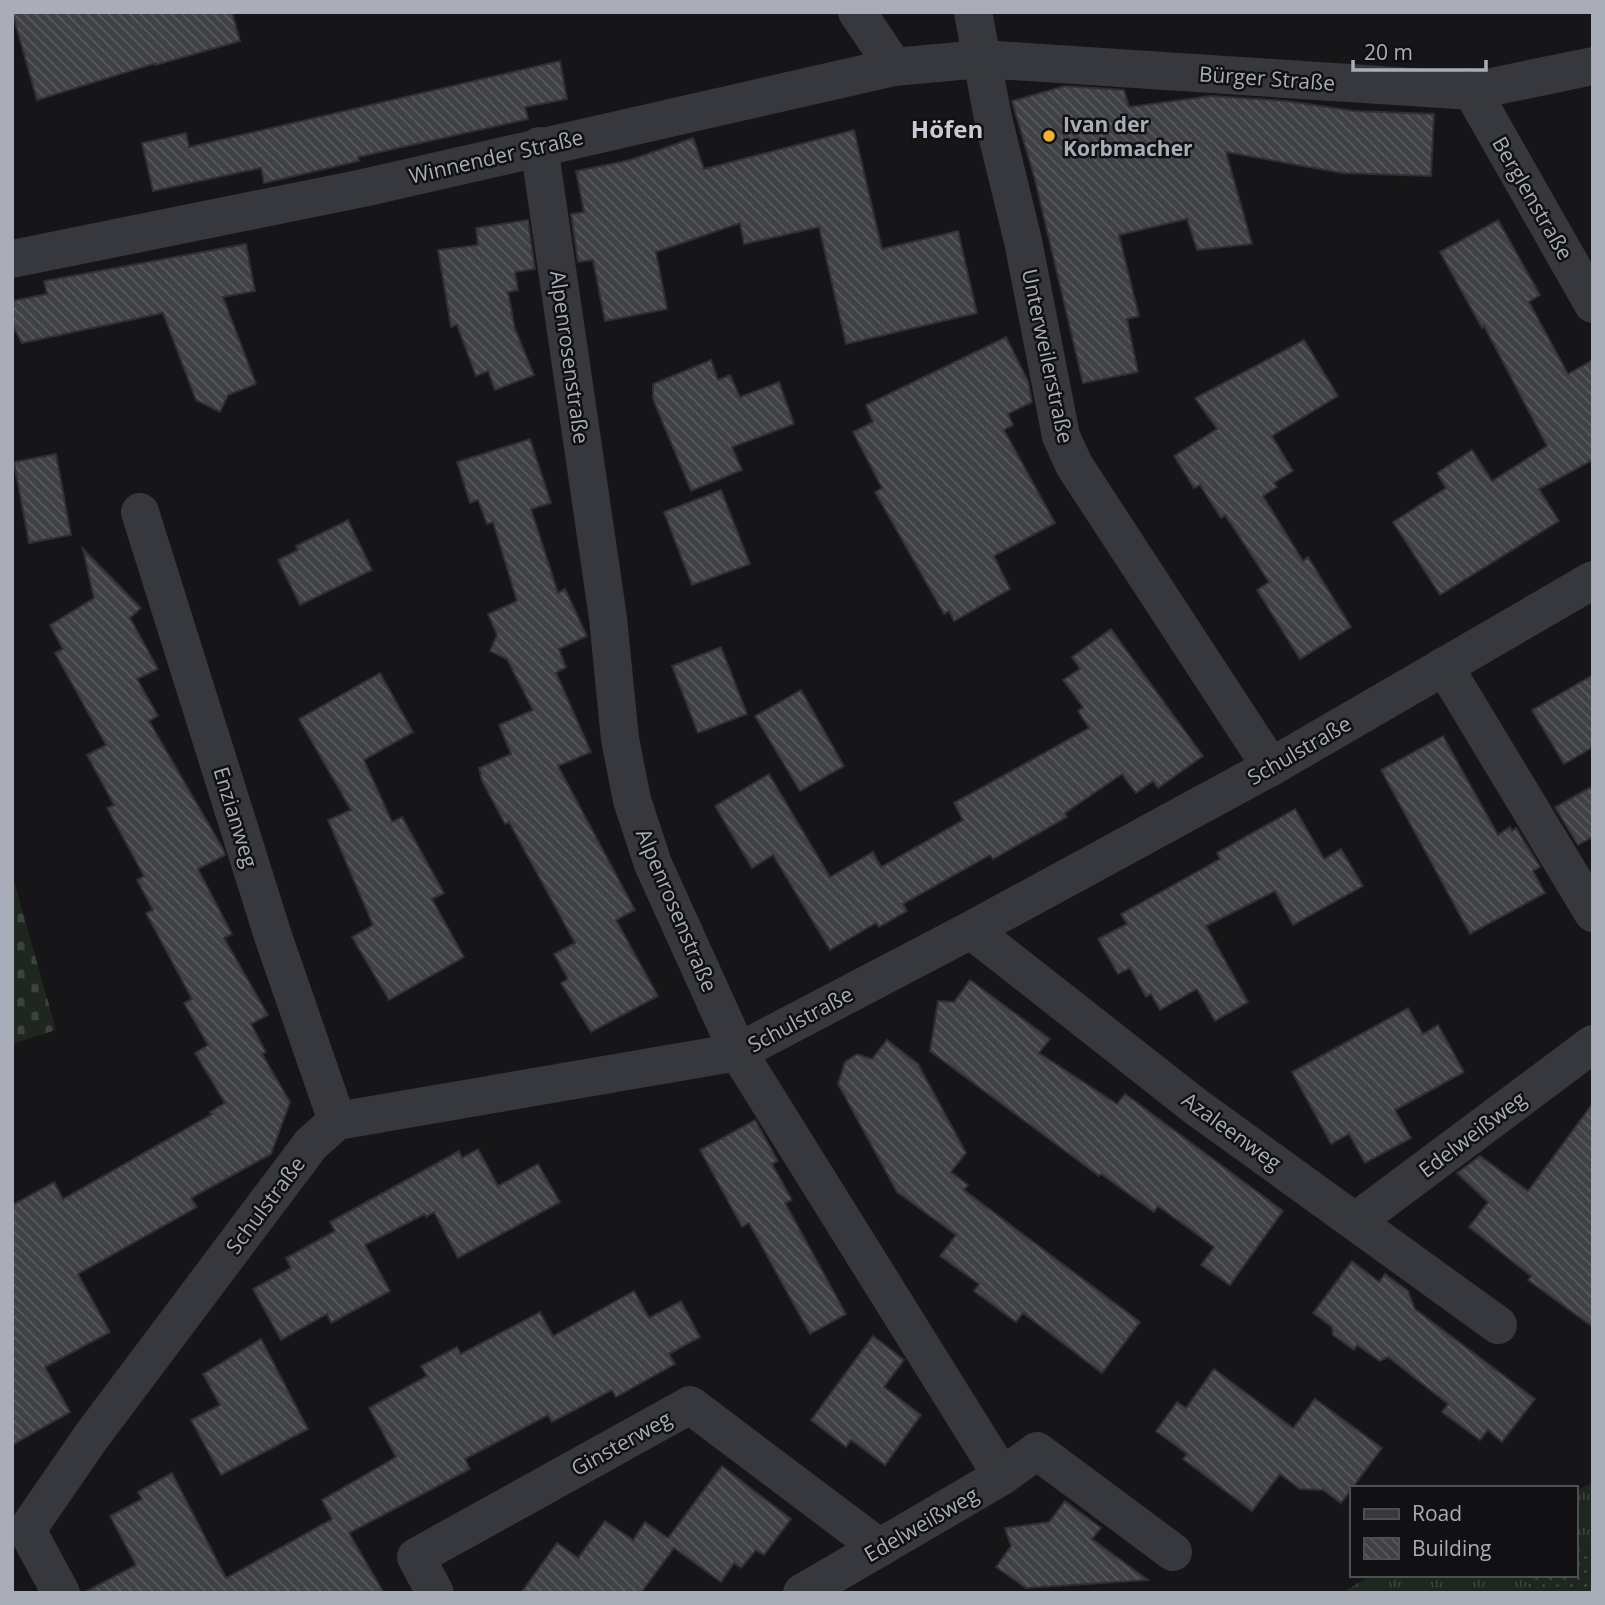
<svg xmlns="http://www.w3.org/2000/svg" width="1605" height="1605" viewBox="0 0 1605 1605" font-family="'Open Sans',sans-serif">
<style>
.grass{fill:url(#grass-tufts)}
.cemetery{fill:url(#cemetery-stones)}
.park{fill:url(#park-dots)}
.building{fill:url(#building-back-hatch);stroke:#303034;stroke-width:2}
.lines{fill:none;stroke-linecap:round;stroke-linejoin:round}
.minor{stroke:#37383d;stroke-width:38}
.tertiary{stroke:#37383d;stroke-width:38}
.poi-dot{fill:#f2b134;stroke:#111113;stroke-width:2.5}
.labels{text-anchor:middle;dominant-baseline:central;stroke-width:5;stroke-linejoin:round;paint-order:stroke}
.street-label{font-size:21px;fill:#a8adb8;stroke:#111113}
.poi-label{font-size:21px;font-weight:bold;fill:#a8adb8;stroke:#111113;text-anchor:start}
.quarter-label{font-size:24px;font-weight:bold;fill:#c9ccd4;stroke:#111113}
</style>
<defs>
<pattern id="grass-tufts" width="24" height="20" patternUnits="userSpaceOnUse" patternTransform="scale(1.75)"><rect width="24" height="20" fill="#1e261f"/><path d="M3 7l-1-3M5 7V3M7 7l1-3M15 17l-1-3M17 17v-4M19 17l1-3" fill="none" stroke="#3c433d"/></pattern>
<pattern id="cemetery-stones" width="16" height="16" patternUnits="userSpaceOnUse" patternTransform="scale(1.75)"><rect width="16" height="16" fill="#1e261f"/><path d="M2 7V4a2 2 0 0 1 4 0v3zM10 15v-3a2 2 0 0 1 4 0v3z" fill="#3c433d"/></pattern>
<pattern id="park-dots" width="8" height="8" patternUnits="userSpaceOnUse" patternTransform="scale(1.75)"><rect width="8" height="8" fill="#1e261f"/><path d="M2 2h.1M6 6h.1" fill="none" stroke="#3c433d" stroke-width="1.8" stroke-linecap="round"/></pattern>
<pattern id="building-back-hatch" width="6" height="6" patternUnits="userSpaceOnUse" patternTransform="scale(1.75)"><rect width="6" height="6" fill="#404145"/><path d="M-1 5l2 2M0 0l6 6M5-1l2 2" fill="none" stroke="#595a5e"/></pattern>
</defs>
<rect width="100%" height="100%" fill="#161618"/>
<!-- grass -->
<g class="grass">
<polygon points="1593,1482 1593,1563 1575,1530 1575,1492"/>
<polygon points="1372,1575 1523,1575 1532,1593 1341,1593"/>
</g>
<!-- cemetery -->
<polygon class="cemetery" points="12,874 56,1030 12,1044"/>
<!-- park -->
<polygon class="park" points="1575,1530 1593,1563 1593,1593 1532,1593 1523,1575 1575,1575"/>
<!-- building -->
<g class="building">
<polygon points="12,12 232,12 240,41 156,65 156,63 37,100"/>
<polygon points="560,61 567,99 525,107 528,119 358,157 359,161 264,183 261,168 153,191 142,143 186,133 189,147"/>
<polygon points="1065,86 1124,90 1129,107 1211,96 1286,101 1354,111 1434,114 1431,176 1342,173 1226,152 1252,244 1197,250 1187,219 1119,235 1139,316 1127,319 1138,372 1083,383 1035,180 1012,101"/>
<polygon points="854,130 882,249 958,231 977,313 846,344 819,227 744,244 740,223 656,252 667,309 605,321 593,260 578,262 571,214 584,212 576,171 630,160 693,138 704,169"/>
<polygon points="528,220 535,269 515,272 518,290 508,292 515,329 534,375 495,390 488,371 476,376 457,325 451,327 438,250 478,245 476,228"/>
<polygon points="1498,220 1540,295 1529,302 1568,374 1593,360 1593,460 1539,489 1559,521 1440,595 1393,522 1446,488 1437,473 1472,450 1492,481 1547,446 1484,326 1482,328 1440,252"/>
<polygon points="246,244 255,291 223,297 256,384 228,395 220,412 196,400 163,313 22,343 12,324 12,301 47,294 44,281"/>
<polygon points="1006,337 1028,381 1032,402 1008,414 1013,425 1004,430 1055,523 994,556 1010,589 954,621 949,611 944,614 875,492 882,488 853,432 873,422 866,405"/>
<polygon points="1304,340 1338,396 1272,436 1293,471 1274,483 1277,487 1263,496 1303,561 1308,557 1351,627 1300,659 1257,590 1269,582 1225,515 1221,518 1200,485 1194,488 1174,456 1217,429 1195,398"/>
<polygon points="711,360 718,380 730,375 740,397 779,382 794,424 732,447 742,470 691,491 653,399 653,384"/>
<polygon points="530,439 551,503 531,509 558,593 565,589 587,636 559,649 566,667 556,673 591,752 558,766 635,910 616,920 658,996 591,1032 561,983 568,979 554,954 575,943 509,822 505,824 482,781 479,768 511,754 499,725 533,710 507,659 490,651 497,635 488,614 517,601 493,522 487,524 478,500 470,503 457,462"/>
<polygon points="56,454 71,535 29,543 14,462"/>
<polygon points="721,490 750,564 692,585 664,512"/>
<polygon points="348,520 372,570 300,605 278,560 298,550 296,546"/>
<polygon points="83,549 141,608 130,618 158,669 137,679 158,716 149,721 223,849 225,855 198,869 232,934 224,938 268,1015 251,1024 266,1052 262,1054 290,1102 271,1154 191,1198 197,1207 78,1274 110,1332 45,1367 70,1412 12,1445 12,1205 54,1182 63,1199 212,1114 210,1112 225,1103 195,1053 208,1045 184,1003 192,999 146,913 153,910 137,880 144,876 107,808 114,805 87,755 106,745 55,653 63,649 50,625 94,598"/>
<polygon points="1111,629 1203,756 1158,788 1153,781 1136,793 1122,774 1065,813 1067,817 993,859 990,855 903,904 907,911 879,927 876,923 830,950 773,855 752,868 715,806 769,774 830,877 873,852 881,867 963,820 954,803 1089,728 1078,711 1083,707 1063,680 1080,669 1072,657"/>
<polygon points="721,647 747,714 698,733 672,666"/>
<polygon points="380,673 413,732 364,760 392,822 402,817 444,893 432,899 464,957 389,1000 352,937 373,925 328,820 351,810 299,719"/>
<polygon points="1593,675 1593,747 1564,764 1532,710"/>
<polygon points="801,690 844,766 800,791 755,716"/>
<polygon points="1443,736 1498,835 1510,827 1512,831 1516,828 1540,867 1533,871 1545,893 1470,934 1381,770"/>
<polygon points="1593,786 1593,837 1578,845 1555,807"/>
<polygon points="1295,809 1324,859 1341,849 1363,886 1293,925 1275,891 1206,926 1248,1002 1215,1021 1197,989 1160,1010 1151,994 1146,997 1130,968 1118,974 1098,939 1127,924 1121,914 1220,859 1217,853"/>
<polygon points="970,980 1050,1039 1039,1053 1117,1104 1125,1094 1283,1211 1230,1285 1201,1265 1214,1247 1158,1206 1154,1212 1101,1174 1099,1176 930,1051 938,1001 954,1002"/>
<polygon points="1408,1008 1423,1034 1438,1025 1464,1072 1395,1110 1411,1138 1365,1163 1349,1134 1331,1144 1292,1072"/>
<polygon points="887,1040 918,1064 966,1153 951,1172 968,1185 964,1190 1140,1322 1102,1373 1023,1313 1016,1322 974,1291 979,1284 940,1256 956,1235 897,1192 838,1084 845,1062 857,1054 872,1059"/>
<polygon points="1593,1103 1593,1327 1528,1280 1531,1276 1469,1227 1488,1202 1457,1173 1480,1156 1528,1191"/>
<polygon points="755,1120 778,1161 772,1164 792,1200 785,1203 846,1314 810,1334 749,1223 742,1227 700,1150"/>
<polygon points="478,1149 498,1186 538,1164 560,1202 458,1258 434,1212 426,1217 425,1214 365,1245 390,1291 331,1323 327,1314 281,1340 253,1289 291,1268 286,1258 335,1231 330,1222 459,1151 462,1158"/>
<polygon points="1352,1261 1379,1282 1385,1274 1408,1291 1415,1309 1535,1399 1502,1442 1488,1430 1480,1440 1442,1412 1448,1404 1388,1357 1380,1361 1357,1345 1354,1350 1333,1335 1332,1327 1313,1313"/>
<polygon points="634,1291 649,1318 681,1301 700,1337 669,1354 675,1364 616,1397 612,1390 552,1422 548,1415 465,1459 470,1469 349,1533 384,1593 83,1593 136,1565 110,1516 142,1499 138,1492 172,1473 226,1578 332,1519 322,1500 396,1457 369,1408 427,1376 421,1366 457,1347 461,1354 540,1312 553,1336"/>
<polygon points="873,1336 904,1360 884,1387 921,1415 885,1465 851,1440 846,1447 811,1420"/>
<polygon points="261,1339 308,1429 221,1475 191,1420 220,1405 203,1374"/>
<polygon points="1214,1369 1293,1428 1315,1399 1382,1448 1341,1503 1323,1490 1300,1489 1280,1474 1252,1511 1183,1459 1187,1454 1156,1431 1177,1402 1186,1408"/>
<polygon points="722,1466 791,1519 764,1555 756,1550 741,1568 734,1563 721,1582 674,1548 641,1593 521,1593 557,1543 578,1558 605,1521 633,1540 645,1522 668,1538"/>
<polygon points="1065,1501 1101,1528 1092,1539 1148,1580 1026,1588 996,1567 1011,1546 1005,1528 1049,1522"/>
</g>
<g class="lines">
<!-- minor -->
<g class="minor">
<polyline points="857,12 894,67"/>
<polyline points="973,12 993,118 1023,241 1061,436 1074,465 1271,767"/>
<polyline points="1472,91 1593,304"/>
<polyline points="539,146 608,618 620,739 632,800 653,864 738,1052 1002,1476"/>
<polyline points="140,512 273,936 337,1121"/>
<polyline points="1444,666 1593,913"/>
<polyline points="971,930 1195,1106 1498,1325"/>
<polyline points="1356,1221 1593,1044"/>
<polyline points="61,1593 27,1530 91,1437 311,1144 337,1121 738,1052 971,930 1271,767 1593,580"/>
<polyline points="435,1593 416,1557 690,1405 880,1548"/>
<polyline points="802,1593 1002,1476 1037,1451 1173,1552"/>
</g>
<!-- tertiary -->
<polyline class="tertiary" points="12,259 363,188 894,67 981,59 1472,91 1593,66"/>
</g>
<!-- markers -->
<circle class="poi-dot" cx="1049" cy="136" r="7"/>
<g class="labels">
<!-- street labels -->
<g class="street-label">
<text transform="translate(1267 78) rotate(4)">Bürger Straße</text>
<text transform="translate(496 156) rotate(-13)">Winnender Straße</text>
<text transform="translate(1533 198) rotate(60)">Berglenstraße</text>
<text transform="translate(1048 356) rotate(78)">Unterweilerstraße</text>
<text transform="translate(570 357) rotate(82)">Alpenrosenstraße</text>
<text transform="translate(1299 750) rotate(-30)">Schulstraße</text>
<text transform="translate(236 817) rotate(73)">Enzianweg</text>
<text transform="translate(677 910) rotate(67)">Alpenrosenstraße</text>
<text transform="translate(800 1019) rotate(-28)">Schulstraße</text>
<text transform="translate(1232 1131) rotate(36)">Azaleenweg</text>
<text transform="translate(1472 1134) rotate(-37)">Edelweißweg</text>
<text transform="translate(265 1205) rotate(-53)">Schulstraße</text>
<text transform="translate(621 1443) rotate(-29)">Ginsterweg</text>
<text transform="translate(921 1524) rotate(-30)">Edelweißweg</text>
</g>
<!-- poi labels -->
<g class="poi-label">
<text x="1063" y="124">Ivan der<tspan x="1063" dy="24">Korbmacher</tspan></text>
</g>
<!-- quarter labels -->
<g class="quarter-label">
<text x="947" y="128">Höfen</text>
</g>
</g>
<!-- border -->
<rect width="1605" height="1605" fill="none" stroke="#a8adb8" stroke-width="28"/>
<!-- legend -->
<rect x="1350" y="1486" width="228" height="91" fill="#111113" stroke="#4d4f55" stroke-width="2"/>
<rect x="1364" y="1509" width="35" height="10" fill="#37383d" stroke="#4d4f55" stroke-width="2"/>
<text x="1412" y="1521" font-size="21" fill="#a8adb8">Road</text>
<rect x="1364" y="1538" width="35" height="21" fill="url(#building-back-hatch)" stroke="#4d4f55" stroke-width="2"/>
<text x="1412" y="1556" font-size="21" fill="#a8adb8">Building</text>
<!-- scale -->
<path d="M1353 60v10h133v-10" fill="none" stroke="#a8adb8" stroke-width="3.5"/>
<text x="1364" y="60" font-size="21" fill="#a8adb8" stroke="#111113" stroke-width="5" paint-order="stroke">20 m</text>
</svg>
